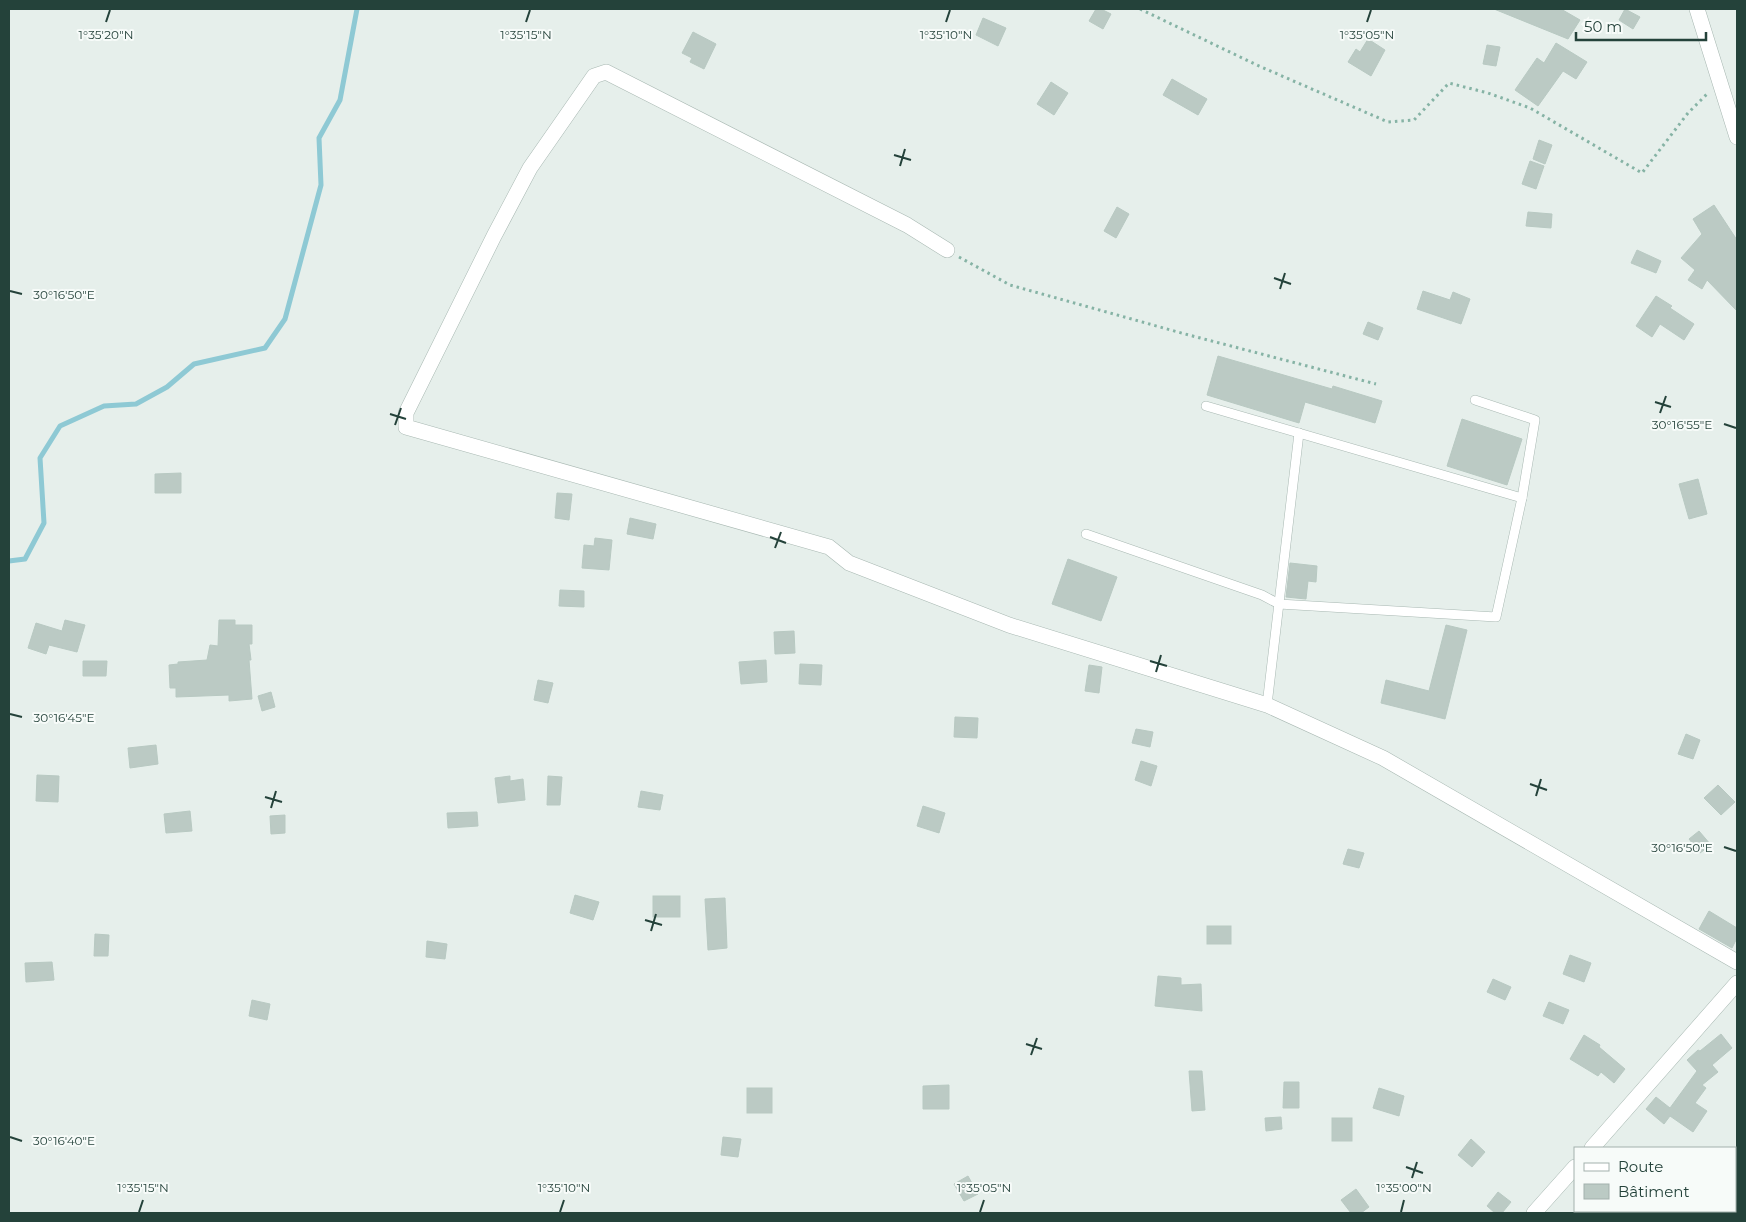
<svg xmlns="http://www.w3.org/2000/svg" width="1746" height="1222" viewBox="0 0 1746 1222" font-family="Montserrat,sans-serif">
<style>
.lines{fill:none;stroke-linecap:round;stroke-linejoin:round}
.stream{stroke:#8ec9d4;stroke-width:5}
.building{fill:#bbcac4;stroke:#b8c9c2}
.lane-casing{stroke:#a8b8b2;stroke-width:10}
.street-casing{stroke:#a8b8b2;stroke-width:16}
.path{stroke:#86b3a5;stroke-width:3;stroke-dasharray:2.5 4;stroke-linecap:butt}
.lane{stroke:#fff;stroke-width:9}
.street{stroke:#fff;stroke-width:15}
.ticks{fill:none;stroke:#24423a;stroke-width:2}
.ticks-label{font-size:12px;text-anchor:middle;fill:#24423a;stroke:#f7fbf9;stroke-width:4;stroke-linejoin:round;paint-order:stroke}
</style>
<rect width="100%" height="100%" fill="#e6efeb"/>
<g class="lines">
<!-- stream -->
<polyline class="stream" points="9,561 25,559 44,523 40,458 60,426 104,406 136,404 167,387 194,364 265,348 285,319 321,185 319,138 340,100 357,9"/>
</g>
<!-- building -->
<g class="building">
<polygon points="1096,9 1101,9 1111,14 1103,29 1089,21"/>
<polygon points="1494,9 1561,9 1580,20 1568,39"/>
<polygon points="1625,9 1640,17 1633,29 1619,20"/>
<polygon points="983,18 1006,28 998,46 976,35"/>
<polygon points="693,32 716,44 704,69 690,62 692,58 682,53"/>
<polygon points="1368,39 1385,50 1371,76 1348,62 1356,49 1360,52"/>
<polygon points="1556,43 1587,62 1576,79 1563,71 1538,106 1515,90 1537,58 1544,63"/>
<polygon points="1487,45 1500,47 1496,66 1483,64"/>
<polygon points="1172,79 1207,99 1198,115 1163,95"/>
<polygon points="1051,82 1068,93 1054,115 1037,104"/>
<polygon points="1539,140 1552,145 1545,164 1533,159"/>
<polygon points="1530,161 1544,166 1536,189 1522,184"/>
<polygon points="1714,205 1737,240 1737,311 1707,280 1702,289 1688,280 1695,270 1681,258 1702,234 1693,219"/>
<polygon points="1117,207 1129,214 1116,238 1104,231"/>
<polygon points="1528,212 1552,214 1551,228 1526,226"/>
<polygon points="1637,250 1661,261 1656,273 1631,263"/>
<polygon points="1423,291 1450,300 1453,292 1470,299 1461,324 1417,309"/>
<polygon points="1656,296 1672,306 1670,308 1694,324 1684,340 1660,324 1652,337 1636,326"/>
<polygon points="1368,322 1383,328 1378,340 1363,334"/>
<polygon points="1218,356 1332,389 1333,386 1382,401 1375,423 1305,402 1299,423 1207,395"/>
<polygon points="1462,419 1522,439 1507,485 1447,466"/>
<polygon points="181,473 181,493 155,493 155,474"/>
<polygon points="1698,479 1707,514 1689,519 1679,484"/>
<polygon points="557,493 572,494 569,520 555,518"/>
<polygon points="630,518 656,524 653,539 627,534"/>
<polygon points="595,538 612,540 609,570 582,568 584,545 594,546"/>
<polygon points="1068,559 1117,577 1101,621 1052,604"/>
<polygon points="1290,563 1317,566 1316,582 1308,581 1306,599 1286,597"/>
<polygon points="560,590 584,591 584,607 559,606"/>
<polygon points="65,620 85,625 77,652 49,645 46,654 28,648 36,623 62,631"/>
<polygon points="219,620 235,620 235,625 252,625 252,644 249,644 251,660 249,660 252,699 229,701 229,695 176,697 176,688 170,688 169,665 178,664 178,662 207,660 210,645 218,646"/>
<polygon points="1446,625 1467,630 1445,719 1381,703 1386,680 1429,691"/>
<polygon points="794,631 795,653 775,654 774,632"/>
<polygon points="766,660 767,682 741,684 739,662"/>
<polygon points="83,661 107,661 106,676 83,676"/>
<polygon points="800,664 822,665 821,685 799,684"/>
<polygon points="1089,665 1102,667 1099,693 1085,691"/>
<polygon points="538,680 553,683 548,703 534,700"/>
<polygon points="271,692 275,707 262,711 258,696"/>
<polygon points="955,717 978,718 977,738 954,737"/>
<polygon points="1136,729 1153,732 1150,747 1132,743"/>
<polygon points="1686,734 1700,740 1693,759 1678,754"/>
<polygon points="156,745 158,764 130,768 128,748"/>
<polygon points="1141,761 1157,766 1151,786 1135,780"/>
<polygon points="37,775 59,776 58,802 36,801"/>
<polygon points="510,776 510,781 523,779 525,800 498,803 495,778"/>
<polygon points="548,776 562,777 560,805 547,805"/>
<polygon points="1718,785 1735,802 1721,815 1704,798"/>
<polygon points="641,791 663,795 660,810 638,807"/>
<polygon points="923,806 945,813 939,833 917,826"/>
<polygon points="190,811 192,831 166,833 164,814"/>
<polygon points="477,812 478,826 448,828 447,813"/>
<polygon points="285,815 285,833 271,834 270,816"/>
<polygon points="1699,831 1711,845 1700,853 1689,839"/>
<polygon points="1348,849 1364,853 1359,868 1343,864"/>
<polygon points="575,895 599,902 593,920 570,913"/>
<rect x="653" y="896" width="27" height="21"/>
<polygon points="725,898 727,948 708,950 705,899"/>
<polygon points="1709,911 1737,928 1737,938 1732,948 1699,929"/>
<rect x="1207" y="926" width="24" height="18"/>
<polygon points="95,934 109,935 108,956 94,956"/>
<polygon points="427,941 447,944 445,959 426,957"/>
<polygon points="1570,955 1591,963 1584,982 1563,974"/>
<polygon points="52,962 54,980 26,982 25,963"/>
<polygon points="1158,976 1181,978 1181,985 1201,984 1202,1011 1155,1006"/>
<polygon points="1493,979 1511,987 1505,1000 1487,992"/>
<polygon points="252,1000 270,1004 267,1020 249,1016"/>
<polygon points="1549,1002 1569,1010 1563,1024 1543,1016"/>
<polygon points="1721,1034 1732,1048 1712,1065 1718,1072 1702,1085 1706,1088 1695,1103 1707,1111 1693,1132 1670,1116 1664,1124 1646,1109 1656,1097 1670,1108 1697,1071 1687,1060 1698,1050 1700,1051"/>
<polygon points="1584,1035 1600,1045 1599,1047 1625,1069 1614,1083 1601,1072 1598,1076 1570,1059"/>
<polygon points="1189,1071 1202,1071 1205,1110 1192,1111"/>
<polygon points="1284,1082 1299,1082 1299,1108 1283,1108"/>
<polygon points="949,1085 949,1109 923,1109 923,1086"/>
<rect x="747" y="1088" width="25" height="25"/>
<polygon points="1379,1088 1404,1096 1399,1116 1373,1108"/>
<polygon points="1281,1117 1282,1129 1266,1131 1265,1118"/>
<rect x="1332" y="1118" width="20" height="23"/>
<polygon points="723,1137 741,1139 738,1157 721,1155"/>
<polygon points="1471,1139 1485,1152 1472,1167 1458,1155"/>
<polygon points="968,1176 978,1194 964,1201 954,1184"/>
<polygon points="1356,1189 1369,1207 1361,1213 1351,1213 1341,1200"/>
<polygon points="1498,1192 1511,1202 1502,1213 1495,1213 1487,1206"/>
</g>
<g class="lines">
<!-- lane casing -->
<g class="lane-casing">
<g id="lane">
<polyline points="1206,406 1522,498"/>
<polyline points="1086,534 1262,595 1279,604 1496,617 1522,498 1535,420 1475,400"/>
<polyline points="1267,705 1299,433"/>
</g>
</g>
<!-- street casing -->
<g class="street-casing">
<g id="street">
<polyline points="1697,9 1737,137"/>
<polyline points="947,250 907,225 606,72 594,76 530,168 494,236 406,413 406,427 829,547 849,563 1009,625 1267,705 1383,758 1737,962"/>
<polyline points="1592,1148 1737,983"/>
<polyline points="1534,1213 1575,1167"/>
</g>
</g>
<!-- path -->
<g class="path">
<polyline points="1140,9 1259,66 1388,122 1414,120 1449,83 1488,93 1530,108 1642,173 1688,113 1707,94"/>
<polyline points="959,257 1010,285 1185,334 1376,384"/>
</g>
<!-- lane -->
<use href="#lane" class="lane"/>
<!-- street -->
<use href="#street" class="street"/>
</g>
<!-- ticks -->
<path class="ticks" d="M106 22 110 10M526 22 530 10M946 22 950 10M1367 22 1371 10M894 155 911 160M900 166 905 149M1274 278 1291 284M1280 289 1285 273M10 291 22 294M1655 402 1671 407M1660 413 1666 396M390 414 406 419M1724 424 1736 428M395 425 401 408M770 537 786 543M775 548 781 532M1150 661 1167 666M1156 672 1161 655M10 714 22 717M1530 784 1547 790M1536 796 1541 779M265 797 282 802M271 808 276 791M1724 847 1736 851M645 920 662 925M651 931 656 914M1026 1044 1042 1049M1031 1055 1037 1038M10 1137 22 1141M1406 1167 1423 1173M1412 1178 1417 1162M139 1212 143 1200M560 1212 564 1200M980 1212 984 1200M1401 1212 1404 1200"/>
<g class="ticks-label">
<text x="106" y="39">1°35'20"N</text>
<text x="526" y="39">1°35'15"N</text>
<text x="946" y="39">1°35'10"N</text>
<text x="1367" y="39">1°35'05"N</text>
<text x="64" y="299">30°16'50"E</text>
<text x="1682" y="429">30°16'55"E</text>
<text x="64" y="722">30°16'45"E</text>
<text x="1682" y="852">30°16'50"E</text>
<text x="64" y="1145">30°16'40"E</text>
<text x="143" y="1192">1°35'15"N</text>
<text x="564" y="1192">1°35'10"N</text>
<text x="984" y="1192">1°35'05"N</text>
<text x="1404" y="1192">1°35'00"N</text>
</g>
<!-- border -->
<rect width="1746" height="1222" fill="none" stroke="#24423a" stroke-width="20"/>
<!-- legend -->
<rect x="1574" y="1147" width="162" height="65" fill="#f7fbf9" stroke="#a3b1ad"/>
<rect x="1584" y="1163" width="25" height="8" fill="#ffffff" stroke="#a3b1ad"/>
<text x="1618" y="1172" font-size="15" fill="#24423a">Route</text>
<rect x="1584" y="1184" width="25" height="15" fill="#bbcac4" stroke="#a3b1ad"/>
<text x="1618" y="1197" font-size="15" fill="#24423a">Bâtiment</text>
<!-- scale -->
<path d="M1576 32v8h130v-8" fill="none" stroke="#24423a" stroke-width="2.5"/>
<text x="1584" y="32" font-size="15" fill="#24423a" stroke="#f7fbf9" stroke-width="4" paint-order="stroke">50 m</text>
</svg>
